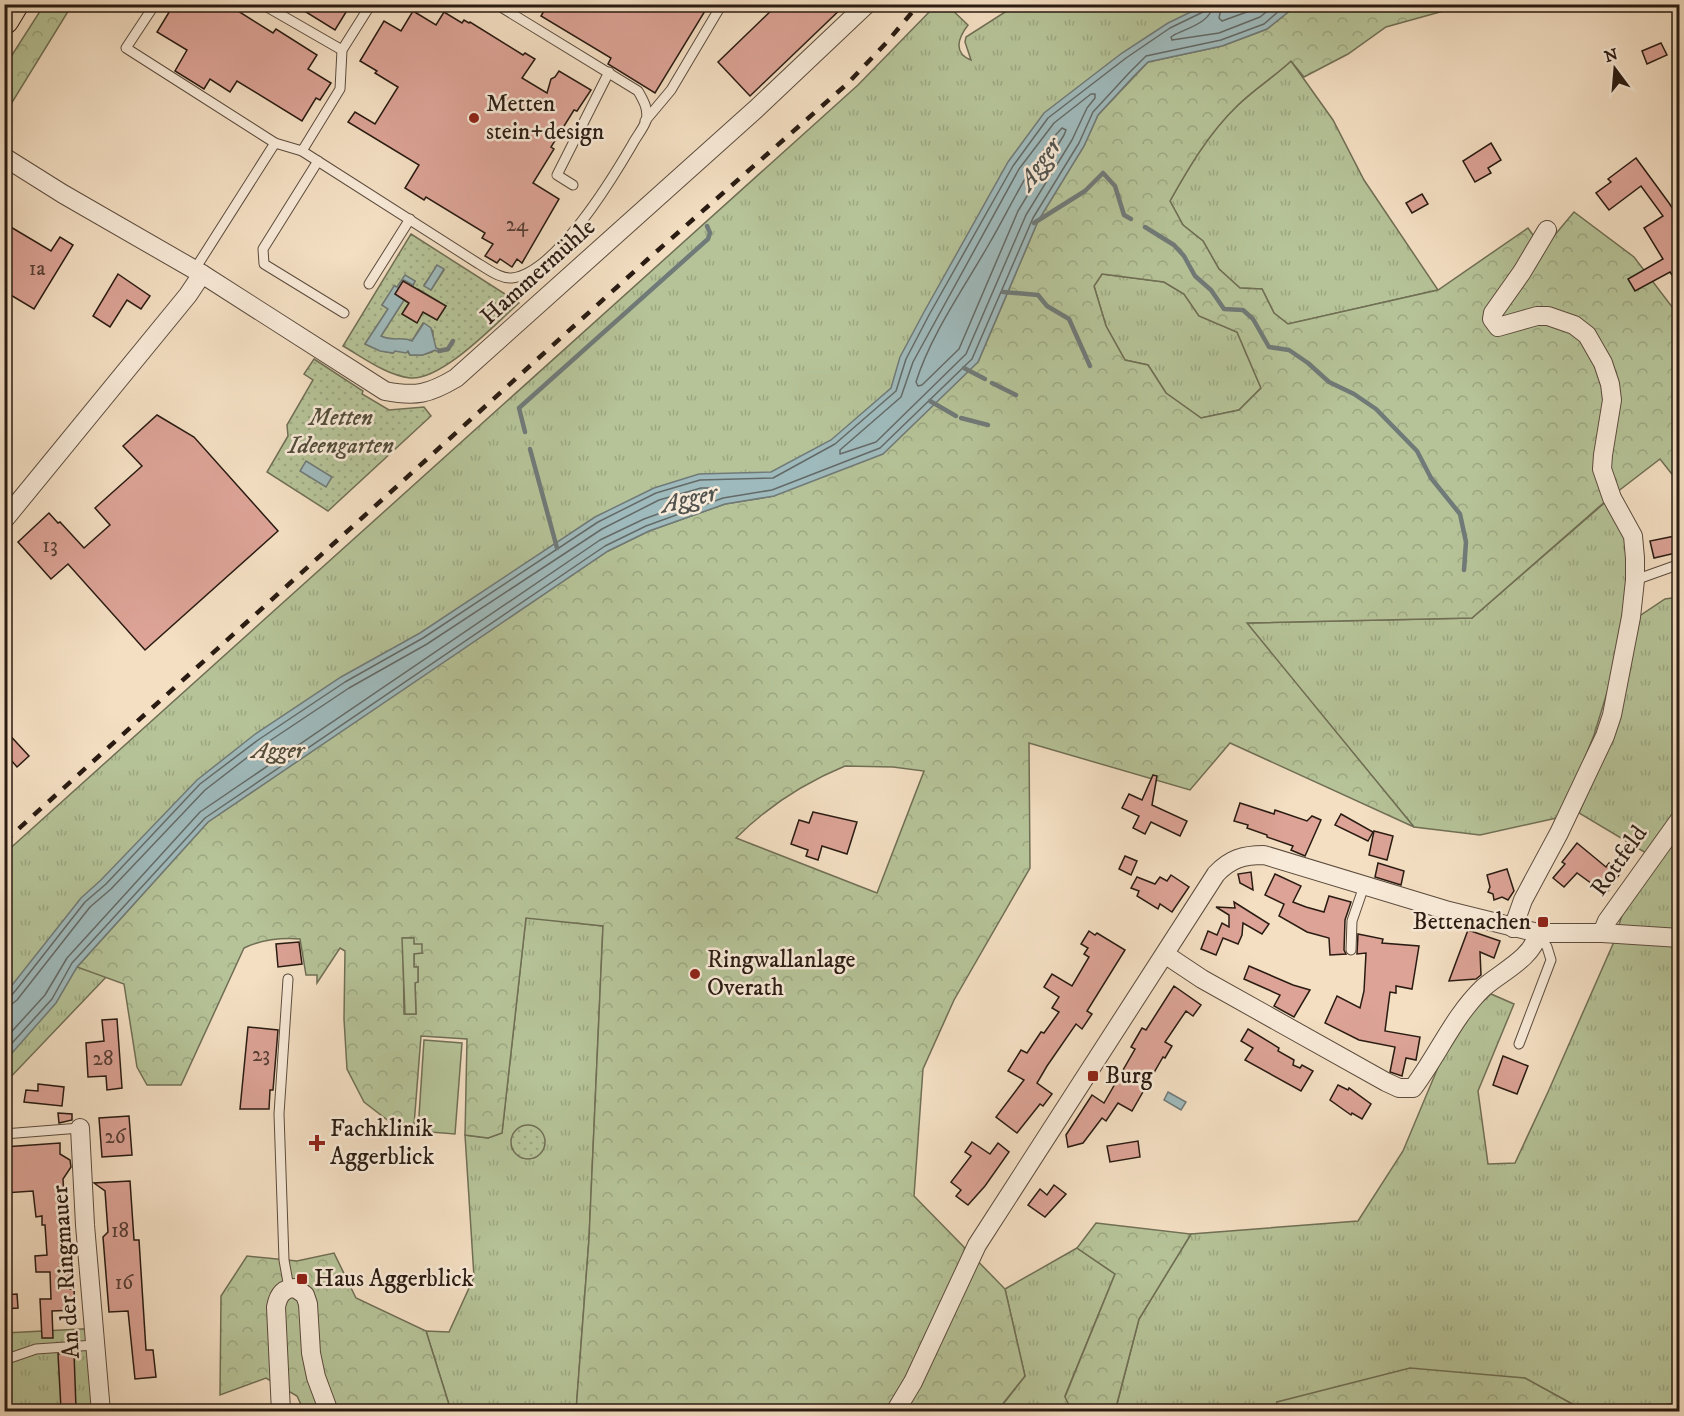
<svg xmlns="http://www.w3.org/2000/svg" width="1684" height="1416" viewBox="0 0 1684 1416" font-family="'IM FELL DW Pica',serif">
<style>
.grass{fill:url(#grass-tufts);stroke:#706f55;stroke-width:1.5}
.forest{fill:url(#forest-crowns);stroke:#706f55;stroke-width:1.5;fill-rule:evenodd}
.garden{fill:url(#garden-dots);stroke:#706f55;stroke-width:1.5;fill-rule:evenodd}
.pitch{fill:#b6c398;stroke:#706f55;stroke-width:1.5}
.water{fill:#9fbabc;stroke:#707a78;stroke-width:1.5}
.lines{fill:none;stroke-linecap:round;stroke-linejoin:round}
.shore{stroke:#646a67;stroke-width:1.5}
.stream{stroke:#707a78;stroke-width:4.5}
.building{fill:#dca396;stroke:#291b12;stroke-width:1.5}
.service-casing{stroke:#5c4c3e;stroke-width:11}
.minor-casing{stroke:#5c4c3e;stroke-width:20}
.primary-casing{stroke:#291b12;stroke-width:32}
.service{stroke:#f8ead8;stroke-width:9}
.minor{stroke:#f8ead8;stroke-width:18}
.primary{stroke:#f4dfc3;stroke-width:30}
.rail{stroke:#291b12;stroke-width:4.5;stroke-dasharray:10 10;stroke-linecap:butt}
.poi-dot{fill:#8f2418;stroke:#f8ead8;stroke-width:2}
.labels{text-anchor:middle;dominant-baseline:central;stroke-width:5;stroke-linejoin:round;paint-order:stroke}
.number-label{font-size:21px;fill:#563d33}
.poi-label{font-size:24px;fill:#291b12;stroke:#f8ead8;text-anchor:start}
.street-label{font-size:24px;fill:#291b12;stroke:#f8ead8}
.park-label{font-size:24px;font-style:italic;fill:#534d3a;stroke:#f8ead8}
.water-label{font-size:26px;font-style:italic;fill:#52534e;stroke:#f8ead8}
</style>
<defs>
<pattern id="grass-tufts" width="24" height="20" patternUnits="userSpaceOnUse" patternTransform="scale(1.5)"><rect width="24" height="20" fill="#b6c398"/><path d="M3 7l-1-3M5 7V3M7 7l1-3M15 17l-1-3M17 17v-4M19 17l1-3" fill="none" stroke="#9ca782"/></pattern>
<pattern id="forest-crowns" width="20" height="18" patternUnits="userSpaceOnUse" patternTransform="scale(1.5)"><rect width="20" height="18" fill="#b6c398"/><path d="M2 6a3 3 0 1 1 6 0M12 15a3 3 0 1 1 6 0" fill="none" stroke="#9ca782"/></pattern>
<pattern id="garden-dots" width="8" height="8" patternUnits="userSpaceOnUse" patternTransform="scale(1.5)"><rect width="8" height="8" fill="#b6c398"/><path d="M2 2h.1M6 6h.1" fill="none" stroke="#9ca782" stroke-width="1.8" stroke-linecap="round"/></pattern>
</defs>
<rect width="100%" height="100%" fill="#f4dfc3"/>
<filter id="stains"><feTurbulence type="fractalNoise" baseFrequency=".00333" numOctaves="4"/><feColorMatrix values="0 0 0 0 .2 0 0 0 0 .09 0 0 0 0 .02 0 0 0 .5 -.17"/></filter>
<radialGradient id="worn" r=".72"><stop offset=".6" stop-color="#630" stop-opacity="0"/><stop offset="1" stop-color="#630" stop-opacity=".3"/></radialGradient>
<!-- grass -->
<g class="grass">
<path d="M936 5H947L968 25C958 38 953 53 971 60L965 42 966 37 1016 5H1293L1083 157 1084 144 974 348 129 953 5 1083V853L858 85Z"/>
<path d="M1291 61 1333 120 1364 180 1438 290 1288 324 1274 313 1262 289 1240 288 1219 269 1203 241 1183 225 1170 201C1189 167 1209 133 1237 106 1254 89 1274 77 1291 61Z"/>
<polygon points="1102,274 1164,282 1184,294 1199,316 1237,332 1261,388 1239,410 1201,418 1166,393 1148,365 1125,360 1106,326 1094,286"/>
<polygon points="1609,499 1626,539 1629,578 1610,683 1594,735 1561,817 1480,835 1414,827 1246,623 1472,618"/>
<polygon points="1679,597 1679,807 1646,853 1579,813 1614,732 1638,617 1665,599"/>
<polygon points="1679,831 1679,1402 1642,1411 1585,1411 1524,1378 1277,1402 1274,1411 1115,1412 1139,1319 1191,1234 1358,1221 1403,1151 1439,1065 1461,1027 1474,1009 1491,994 1514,1004 1478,1091 1488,1164 1515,1163 1548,1092 1613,944 1623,912"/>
<polygon points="526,917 603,926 589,1239 576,1411 451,1411 426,1331 449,1332 474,1277 465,1135 488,1138 502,1133"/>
<polygon points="1077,1248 1115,1274 1065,1396 1072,1411 997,1412 1025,1376 1005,1289"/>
<polygon points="100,1328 106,1406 5,1412 5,1333"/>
</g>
<!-- forest -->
<g class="forest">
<polygon points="44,5 72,5 8,109 5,103 5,66"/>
<path d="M1297 5H1465L1386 27 1348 54 1304 77 1291 61C1274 77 1254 89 1237 106 1209 133 1189 167 1170 201L1183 225 1203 241 1219 269 1240 288 1262 289 1274 313 1288 324 1438 290 1528 228 1543 249 1574 212 1634 257 1679 316V483L1660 459 1608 499 1472 618 1247 623 1414 827 1230 743 1190 790 1029 743 1030 868 954 1000 923 1069 914 1196 1005 1289 1025 1376 997 1411H576L589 1239 603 926 526 918 502 1133 488 1138 465 1135 467 1039 421 1036 414 1125H394L364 1102 347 1069 344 1019 345 951 340 948 317 983V975H306L300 939C282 937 260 940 244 948L181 1085H147L137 1067 124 984 77 967 208 822 439 664 608 551 649 531 725 504 774 496 978 362 1038 221 1084 146 1098 115 1148 62 1222 46 1267 29ZM1102 274 1164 282 1184 294 1199 316 1237 332 1261 388 1239 410 1201 418 1166 393 1148 365 1125 360 1106 326 1094 286ZM845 766 893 767 924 771 877 893 736 838C767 807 804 783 845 766ZM403 938H413L414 944 422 953H414V967H418V982H415L416 1014H404Z"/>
<polygon points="1096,1223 1191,1234 1139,1319 1115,1411 1072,1411 1065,1397 1115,1274 1077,1248"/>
<polygon points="334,1253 356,1298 426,1331 451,1411 304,1411 297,1396 266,1378 220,1395 221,1296 247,1256 297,1261"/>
<polygon points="1410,1368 1525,1378 1585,1411 1274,1411 1277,1402"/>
<polygon points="1679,1402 1679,1411 1642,1411"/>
</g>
<!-- garden -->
<g class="garden">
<path d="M411 234 519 303C495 324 442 381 410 378 386 375 364 358 343 346ZM437 266 444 270 431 290 424 285ZM405 276 415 281 412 288 416 291 418 289 446 306 437 320 423 312 416 322 402 314 409 303 404 300 381 336 390 340 412 341 423 323 433 331V342L436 348 432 352 422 355H410L407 351H395L393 353C382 352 375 349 365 344L388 309 382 305 395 286 397 288Z"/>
<polygon points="314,359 363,391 362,394 389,410 424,407 431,416 328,511 267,472 288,436 287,425 313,380 304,374"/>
<circle cx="528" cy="1142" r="17"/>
</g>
<!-- pitch -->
<g class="pitch">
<polygon points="402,938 414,938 414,944 422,944 422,953 414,954 414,967 418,967 418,982 415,983 416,1014 405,1014"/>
<polygon points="424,1040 462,1043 455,1134 418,1131"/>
</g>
<!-- water -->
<g class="water">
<polygon points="1205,5 1297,5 1267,29 1222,46 1148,62 1133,77 1098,115 1084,146 1038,221 978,362 883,454 774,496 725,504 649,531 608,551 208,822 77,967 56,1003 5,1061 5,994 81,898 101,880 197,780 254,735 341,677 420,633 595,517 654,488 699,474 771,472 831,440 891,388 900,357 924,312 1008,162 1044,113 1122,53 1168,23"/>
<polygon points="437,265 444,269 431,290 424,286"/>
<path d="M405 275 415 281 413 285 404 280 395 294 404 300 381 336C392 342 402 336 412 341L424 323 431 328 436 348 439 349V352L435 350 423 355H410L408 351 406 353 395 351 393 353 380 351 365 344 388 309 382 305 394 286 397 287Z"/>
<polygon points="306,461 332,477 326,487 300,471"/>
<polygon points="1168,1092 1186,1102 1181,1110 1164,1100"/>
</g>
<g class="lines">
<!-- shore -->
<g class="shore">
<path d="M1213 4C1212 22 1188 28 1174 35L1171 37 1172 40 1219 33 1260 17 1276 4"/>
<polyline points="1222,4 1219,18 1222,21 1255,9 1262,4"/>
<polygon points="1091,94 1095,94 1095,98 1087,108 1072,140 1026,215 966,354 876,442 840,454 840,450 901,397 913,362 1019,169 1054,123"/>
<path d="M1062 128 1066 130 1064 135 1018 211 959 349 922 385 918 386 916 382C931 334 964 288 989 244 1012 205 1030 161 1062 128Z"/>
<polyline points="4,998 10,997 16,990 85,902 106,884 200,784 258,740 345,682 423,638 598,522 656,493 700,480 773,478 835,444 896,391 906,359 929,315 1013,166 1048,118 1126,58 1170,28 1203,12 1206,4"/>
<polyline points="4,1005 12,1004 17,1000 90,907 111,889 205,790 262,746 349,688 427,644 602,529 659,500 701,488 717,488 716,493 644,519 600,540 200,812 67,958 45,995 4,1040"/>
<polyline points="4,1052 52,999 72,963 205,818 605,546 646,526 723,498 772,490 880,448 972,359 1033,218 1079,143 1093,112 1129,73 1146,56 1221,40 1264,24 1287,4"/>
</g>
<!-- stream -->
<g class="stream">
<polyline points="1034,223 1085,191 1103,173 1115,186 1124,215 1131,219"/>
<polyline points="1145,227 1174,245 1184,256 1195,276 1211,290 1224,309 1243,310 1253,319 1269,347 1289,350 1308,363 1329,382 1354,394 1376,409 1417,451 1431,478 1460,514 1466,542 1464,570"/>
<polyline points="1003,292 1038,295 1047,306 1069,319 1090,366"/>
<polyline points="439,351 448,349 453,341"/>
<polyline points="964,368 985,379"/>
<polyline points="992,383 1016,395"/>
<polyline points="930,401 956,416"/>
<polyline points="961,418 988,425"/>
<polyline points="525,432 519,408 708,239 710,233 707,226"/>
<polyline points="530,449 557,548"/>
</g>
</g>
<!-- building -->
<g class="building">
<polygon points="174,4 227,4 273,33 276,29 317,55 308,69 331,83 320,100 316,98 302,121 237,81 230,92 210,79 204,89 175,71 187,50 157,32"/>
<polygon points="293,4 351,4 335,30"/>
<polygon points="548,4 695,4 705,11 655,93 608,64 611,58 541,16"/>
<polygon points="778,4 846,4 750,96 718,62"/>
<polygon points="413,11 436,25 444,12 462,23 464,20 469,23 470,22 523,55 525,53 535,59 522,78 547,93 551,79 555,77 559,71 591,90 577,111 574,110 551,147 554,149 533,183 559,199 522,263 517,259 512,267 500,259 497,263 485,256 493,244 482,238 485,233 426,197 424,200 405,188 419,165 348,122 355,112 375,124 398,87 375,73 377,71 360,61 384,21 401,31"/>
<polygon points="1661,43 1667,55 1647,64 1642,51"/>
<polygon points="1491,143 1501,160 1488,168 1491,173 1475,182 1463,161"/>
<polygon points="1636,158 1669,203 1680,220 1680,287 1670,272 1635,291 1628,279 1663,259 1644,228 1663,216 1641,186 1609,210 1596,193 1611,182 1608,179"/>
<polygon points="1422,194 1428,204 1412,213 1406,203"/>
<polygon points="4,223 51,251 60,237 73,245 34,309 4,291"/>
<polygon points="118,274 150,296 141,309 127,300 110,327 93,316"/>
<polygon points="403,281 446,306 437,320 423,312 417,323 402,314 409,303 395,294"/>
<polygon points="157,415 194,437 278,531 145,650 68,564 51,579 18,542 49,513 58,523 60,522 84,548 110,525 95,508 142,466 123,446"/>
<polygon points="1680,535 1680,552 1654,558 1650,541"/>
<polygon points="4,729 29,756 17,767 4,752"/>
<polygon points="1153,775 1157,776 1152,805 1187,821 1180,836 1151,822 1145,834 1133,828 1139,816 1122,808 1129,794 1142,800"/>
<polygon points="1240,803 1274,814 1275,810 1307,821 1312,816 1321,820 1305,856 1291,850 1293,846 1267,837 1267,835 1247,828 1248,825 1234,821"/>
<polygon points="813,812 857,822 847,854 822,846 818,860 806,856 808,850 791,844 799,820 809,823"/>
<polygon points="1341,814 1373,832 1368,841 1335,825"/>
<polygon points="1374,831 1393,836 1387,860 1369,855"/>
<polygon points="1577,843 1606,867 1609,863 1621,872 1606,894 1577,873 1564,887 1553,878 1565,864 1562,862"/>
<polygon points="1125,856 1137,861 1131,875 1119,869"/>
<polygon points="1378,863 1404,871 1401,885 1375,877"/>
<polygon points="1507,869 1514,891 1508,900 1502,897 1494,900 1493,894 1488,892 1490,887 1487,875"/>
<polygon points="1251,872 1253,890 1240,883 1238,874"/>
<polygon points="1275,874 1301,886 1293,902 1306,907 1324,912 1329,896 1351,902 1345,920 1344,950 1346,954 1330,955 1329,938 1307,932 1279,916 1284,904 1265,895"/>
<polygon points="1171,875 1189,887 1172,912 1160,904 1158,909 1137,896 1139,891 1131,888 1137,877 1155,884 1160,877 1167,881"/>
<polygon points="1234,902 1269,924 1262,934 1243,923 1242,935 1238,944 1223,938 1216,955 1201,949 1208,931 1217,935 1222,923 1229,927 1229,915 1216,907 1235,908"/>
<polygon points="1468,930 1500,941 1494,958 1480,952 1481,975 1476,979 1449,981"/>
<polygon points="1089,931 1095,935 1097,933 1125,950 1087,1011 1092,1014 1082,1029 1076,1024 1047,1066 1037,1083 1052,1094 1043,1106 1040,1104 1017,1133 996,1117 1024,1080 1008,1071 1021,1050 1027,1053 1041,1032 1044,1033 1059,1012 1052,1008 1059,997 1044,987 1052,974 1072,986 1089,957 1084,954 1088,948 1081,944"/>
<polygon points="1358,934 1383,939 1382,943 1419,946 1412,989 1396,986 1396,993 1390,992 1385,1031 1420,1037 1416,1060 1406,1058 1402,1076 1390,1072 1395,1047 1359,1040 1325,1023 1337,996 1360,1008 1364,991 1366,953 1357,954"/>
<polygon points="299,942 302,964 278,967 276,944"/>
<polygon points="1249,966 1293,985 1310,990 1294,1017 1274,1006 1280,995 1244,979"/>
<polygon points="1174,986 1201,1005 1193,1016 1186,1011 1165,1042 1172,1046 1165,1058 1163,1057 1132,1111 1118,1103 1106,1121 1102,1118 1083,1143 1068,1147 1066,1135 1092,1095 1104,1103 1135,1049 1131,1047 1142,1028 1146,1030"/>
<polygon points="117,1019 122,1088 107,1090 106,1076 88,1077 86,1043 104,1041 102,1020"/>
<polygon points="248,1027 278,1030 273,1090 270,1090 269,1109 240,1109"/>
<polygon points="1248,1029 1279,1048 1278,1051 1294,1060 1293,1065 1300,1068 1302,1065 1313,1071 1301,1091 1245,1060 1253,1048 1241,1041"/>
<polygon points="1503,1056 1528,1066 1517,1094 1493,1085"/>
<polygon points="38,1084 64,1087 62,1106 24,1102 26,1090 38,1091"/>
<polygon points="1338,1085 1348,1090 1349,1088 1371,1104 1362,1119 1352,1113 1351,1115 1330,1100"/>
<polygon points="58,1113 72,1114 72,1120 59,1123"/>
<polygon points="129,1116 132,1155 102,1157 99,1118"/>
<polygon points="1138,1141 1140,1157 1110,1162 1107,1146"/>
<polygon points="972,1142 990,1154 998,1143 1009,1152 985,1186 968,1205 956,1196 961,1190 951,1182 971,1156 965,1152"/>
<polygon points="60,1143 60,1154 70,1160 71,1167 63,1179 70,1289 74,1289 75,1310 52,1311 53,1338 42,1338 40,1299 51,1299 50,1272 36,1272 35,1256 47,1255 45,1225 42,1225 42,1216 36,1217 33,1191 4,1193 4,1147"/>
<polygon points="130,1181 134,1240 139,1240 146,1350 153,1350 156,1377 135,1379 128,1311 109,1312 103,1237 108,1232 105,1191 94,1183"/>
<polygon points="1054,1185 1066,1194 1045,1217 1028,1205 1040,1189 1047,1195"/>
<polygon points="17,1294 18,1308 4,1309 4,1295"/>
<polygon points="74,1353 76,1408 61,1409 58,1354"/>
</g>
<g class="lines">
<!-- service casing -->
<g class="service-casing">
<g id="service">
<path d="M155 4 126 48 275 143 302 151 479 264C488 269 500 279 512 278 555 273 611 181 632 145 636 137 643 129 646 121 649 109 643 100 638 91L496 4"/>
<polyline points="262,4 342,50"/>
<polyline points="645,121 671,90 722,4"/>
<polyline points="302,151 340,89 342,50 371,4"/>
<polyline points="318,161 263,249 264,264 344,313"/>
<polyline points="573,185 557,175 609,72"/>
<polyline points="195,269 275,143"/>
<polyline points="369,284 410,219"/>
<polyline points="1635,580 1680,564"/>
<polyline points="1351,950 1352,921 1364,886"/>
<polyline points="288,979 279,1114 284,1260 289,1288"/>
<polyline points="1519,1044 1551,960 1547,947 1538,933"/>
<polyline points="4,1134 80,1128"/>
<polyline points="4,1360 36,1349 95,1345"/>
</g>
</g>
<!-- minor casing -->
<g class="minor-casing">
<g id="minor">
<polyline points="4,157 63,194 202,274 188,295 4,520"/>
<path d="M202 274 385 391C416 397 429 394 456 378L756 109 867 4"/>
<polyline points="1513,928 1523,900 1559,833 1605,736 1612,715 1631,617 1635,580 1635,558 1633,536 1612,498 1602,469 1603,455 1612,400 1610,384 1603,363 1587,335 1574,325 1548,316 1537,316 1498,327 1492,319 1493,313 1522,272 1547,230"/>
<polyline points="1602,933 1607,921 1680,819"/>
<path d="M1166 955 1202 979 1386 1082 1399 1088H1413C1438 1055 1453 1017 1483 988 1501 972 1533 958 1538 933"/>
<polyline points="80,1128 85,1225 101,1412"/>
<path d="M281 1412 276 1307C278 1296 283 1288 295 1288L305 1295 308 1304 311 1353 316 1377 329 1412"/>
<path d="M895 1412 913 1382 977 1245 1216 874C1230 859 1243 855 1264 855L1449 911 1538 933H1602L1680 938"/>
</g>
</g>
<!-- primary casing -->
<g class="primary-casing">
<polyline id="primary" points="4,19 13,4"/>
</g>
<!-- service -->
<use href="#service" class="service"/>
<!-- minor -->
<use href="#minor" class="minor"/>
<!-- primary -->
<use href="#primary" class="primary"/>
<!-- rail -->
<polyline class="rail" points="4,842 648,259 847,84 887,42 919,4"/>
</g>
<!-- markers -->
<g class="poi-dot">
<circle cx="474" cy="118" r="6"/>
<rect x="1537" y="916" width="12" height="12" rx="3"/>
<circle cx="695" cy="974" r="6"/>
<rect x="1087" y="1070" width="12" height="12" rx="3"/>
<path d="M314 1134h6v6h6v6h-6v6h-6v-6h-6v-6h6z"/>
<rect x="296" y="1273" width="12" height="12" rx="3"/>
</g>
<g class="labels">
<!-- number labels -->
<g class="number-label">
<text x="517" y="225">24</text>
<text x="37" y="269">1a</text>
<text x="50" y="546">13</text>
<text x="261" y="1055">23</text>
<text x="103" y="1059">28</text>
<text x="115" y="1137">26</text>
<text x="120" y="1231">18</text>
<text x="124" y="1283">16</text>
</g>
<!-- poi labels -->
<g class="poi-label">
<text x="486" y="104">Metten<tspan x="486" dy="28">stein+design</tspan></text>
<text x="1531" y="922" text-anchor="end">Bettenachen</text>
<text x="707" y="960">Ringwallanlage<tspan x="707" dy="28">Overath</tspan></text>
<text x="1105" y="1076">Burg</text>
<text x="330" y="1129">Fachklinik<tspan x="330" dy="28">Aggerblick</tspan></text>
<text x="314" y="1279">Haus Aggerblick</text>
</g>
<!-- street labels -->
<g class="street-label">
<text transform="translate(538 272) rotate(-42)">Hammermühle</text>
<text transform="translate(1619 861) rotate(-55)">Rottfeld</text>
<text transform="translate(66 1272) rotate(-94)">An der Ringmauer</text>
</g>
<!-- park labels -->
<g class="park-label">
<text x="341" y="418">Metten<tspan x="341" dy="28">Ideengarten</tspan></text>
<text x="278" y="751">Agger</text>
</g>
<!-- water labels -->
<g class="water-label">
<text transform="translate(1040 164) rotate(-55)">Agger</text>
<text transform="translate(689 499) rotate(-13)">Agger</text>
</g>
</g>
<!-- margin -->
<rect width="1684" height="1416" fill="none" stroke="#f4dfc3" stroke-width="24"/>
<rect x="6" y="6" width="1672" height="1404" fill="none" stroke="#291b12" stroke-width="3"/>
<rect x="12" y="12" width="1660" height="1392" fill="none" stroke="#291b12" stroke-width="1.5"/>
<!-- north arrow -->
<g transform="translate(1615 69) rotate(344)" stroke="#f8ead8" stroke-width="4.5" paint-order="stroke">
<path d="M0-4.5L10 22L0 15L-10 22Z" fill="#291b12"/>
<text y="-9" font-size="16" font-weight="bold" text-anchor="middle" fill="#291b12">N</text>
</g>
<rect width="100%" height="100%" filter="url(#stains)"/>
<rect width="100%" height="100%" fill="url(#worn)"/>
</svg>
